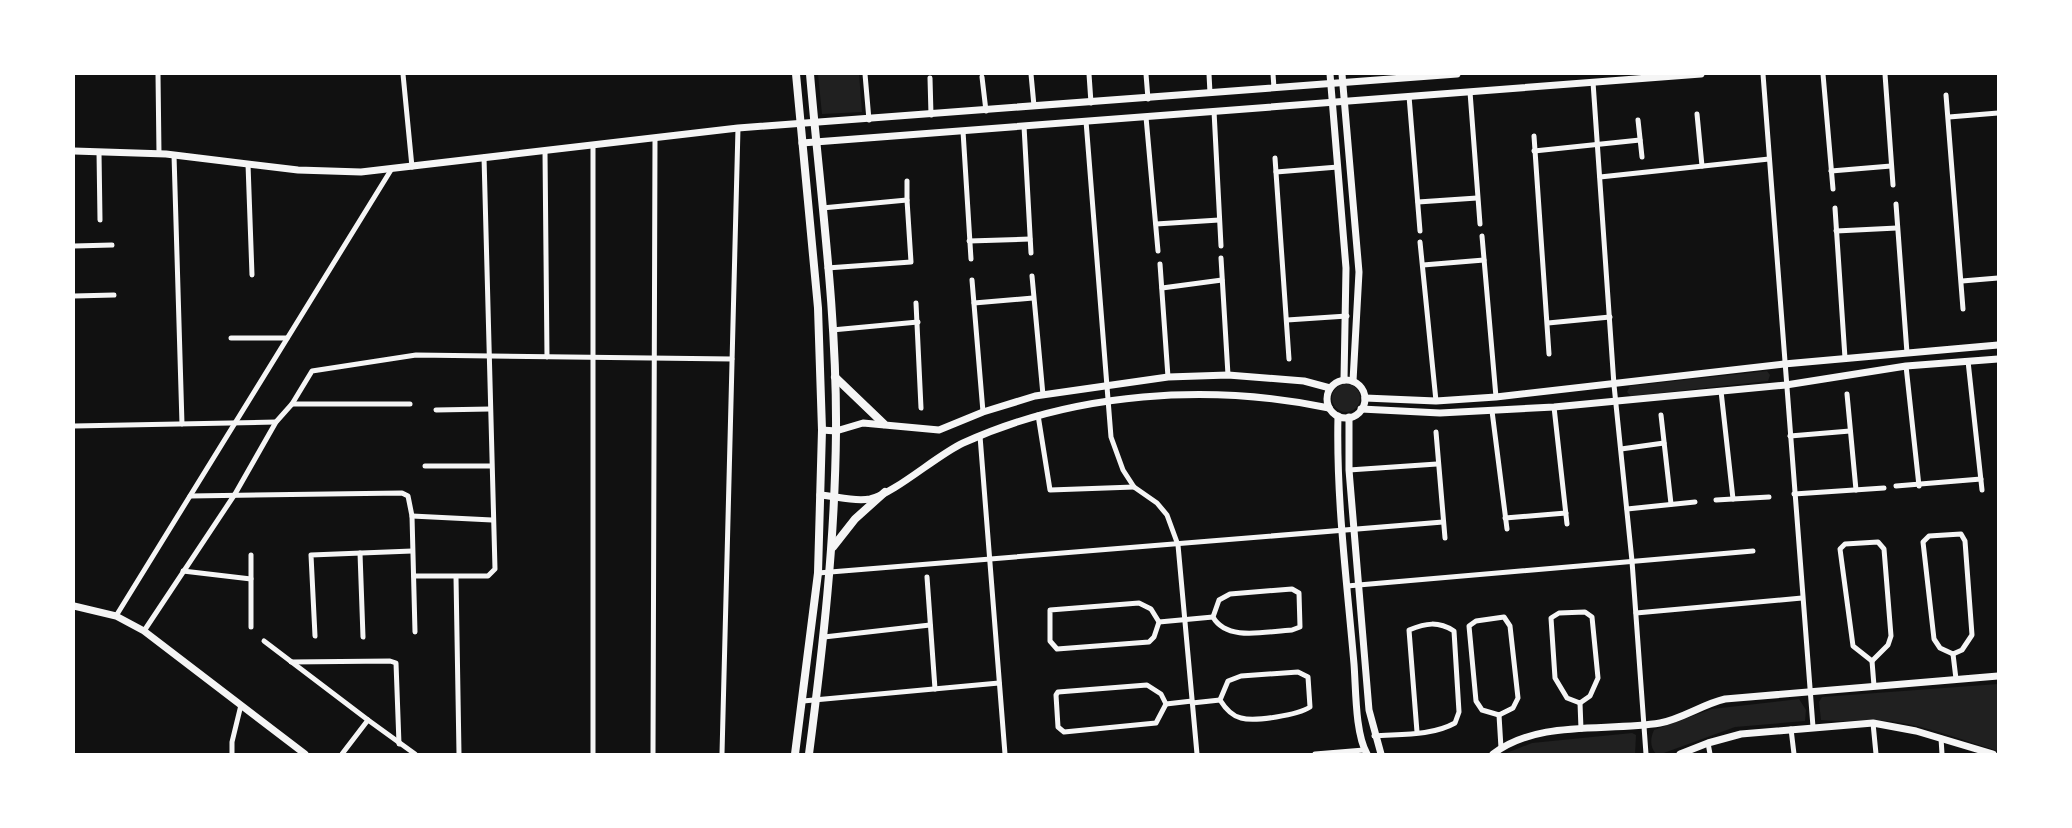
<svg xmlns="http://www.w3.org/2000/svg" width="2072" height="828" viewBox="0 0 2072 828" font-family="'Alegreya Sans',sans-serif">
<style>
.green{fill:#202020}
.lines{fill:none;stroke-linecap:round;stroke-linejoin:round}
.minor{stroke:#f5f5f5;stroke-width:5}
.tertiary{stroke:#f5f5f5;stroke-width:7}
.secondary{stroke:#f5f5f5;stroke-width:8}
</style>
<rect width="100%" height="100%" fill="#111"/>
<!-- green -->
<g class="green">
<polygon points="818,74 859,74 862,112 822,114"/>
<polygon points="1767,371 1770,375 1768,381 1631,396 1627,392 1630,386"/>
<circle cx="1346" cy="398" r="14"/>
<path d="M1998 684V751C1965 741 1930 727 1896 722 1871 718 1846 723 1821 720L1819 702 1822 697Z"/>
<path d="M1799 699 1806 710 1805 721 1735 727 1661 754H1656C1650 747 1650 739 1654 730L1712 709Z"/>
<polygon points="1632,733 1636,735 1635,754 1504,754 1532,743"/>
</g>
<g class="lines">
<!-- minor -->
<g class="minor">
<polyline points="158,74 159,154"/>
<polyline points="403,74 412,167"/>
<polyline points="865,74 869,120"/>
<polyline points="1031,74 1034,106"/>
<polyline points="1089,74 1091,103"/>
<polyline points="1146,74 1148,99"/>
<polyline points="1209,74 1210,93"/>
<polyline points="1273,74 1274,88"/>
<polyline points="1763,74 1813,727"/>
<polyline points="1823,74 1833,189"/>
<polyline points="1885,74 1893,185"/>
<polyline points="982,77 986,111"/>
<polyline points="930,78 931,115"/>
<polyline points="1593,82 1614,385 1632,561 1646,754"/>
<polyline points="1470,92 1480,224"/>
<polyline points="1946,95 1963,309"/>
<polyline points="1409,96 1420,231"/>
<polyline points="1214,111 1221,246"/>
<polyline points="1697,114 1702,166"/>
<polyline points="1146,117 1158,251"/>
<polyline points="1949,117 1998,113"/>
<polyline points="1638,120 1642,157"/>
<polyline points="1086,121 1111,437 1123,470 1134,487 1157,503 1167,515 1178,545 1197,754"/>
<polyline points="1024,126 1031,253"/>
<polyline points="963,131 971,259"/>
<polyline points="1534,136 1549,354"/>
<polyline points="593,146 593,754"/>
<polyline points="1534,151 1640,140"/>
<polyline points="99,152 100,220"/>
<polyline points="545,152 547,357"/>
<polyline points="174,155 182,424"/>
<polyline points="1275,158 1289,359"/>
<polyline points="248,164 252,275"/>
<polyline points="1831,171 1891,166"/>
<polyline points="1276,172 1338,167"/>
<polyline points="1600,177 1769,159"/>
<polyline points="907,181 907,200"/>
<polyline points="1418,202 1477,198"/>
<polyline points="1896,204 1907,353"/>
<polyline points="822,208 907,200 911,262 827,268"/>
<polyline points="1835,208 1845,358"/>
<polyline points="1156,224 1219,220"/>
<polyline points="1836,231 1897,228"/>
<polyline points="1482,236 1496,397"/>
<polyline points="969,241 1030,239"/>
<polyline points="1420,242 1436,401"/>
<polyline points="74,246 112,245"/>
<polyline points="1221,258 1228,375"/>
<polyline points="1160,264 1168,377"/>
<polyline points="1423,265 1484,260"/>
<polyline points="1032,276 1043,395"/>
<polyline points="972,280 983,412"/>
<polyline points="1962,281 1998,278"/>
<polyline points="1162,288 1222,280"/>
<polyline points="74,296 114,295"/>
<polyline points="916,303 921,408"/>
<polyline points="974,303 1033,298"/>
<polyline points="1287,320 1347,316"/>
<polyline points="1548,323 1610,317"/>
<polyline points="832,330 918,322"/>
<polyline points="231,338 287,338"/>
<polyline points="1968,361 1982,490"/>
<polyline points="1906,366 1919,486"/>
<polyline points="1721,391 1733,499 1769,497"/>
<polyline points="1847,394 1856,490"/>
<polyline points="292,404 410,404"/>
<polyline points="1554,407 1567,524"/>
<polyline points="436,410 490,409"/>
<polyline points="1492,411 1507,529"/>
<polyline points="1038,415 1050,490 1134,487"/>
<polyline points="1661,415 1671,504"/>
<polyline points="74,426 276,422"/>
<polyline points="1436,432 1445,538"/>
<polyline points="980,436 1005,754"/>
<polyline points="1790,436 1850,431"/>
<polyline points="1621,449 1664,443"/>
<polyline points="425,466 491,466"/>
<polyline points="1349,470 1437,464"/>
<polyline points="1896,486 1981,479"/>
<polyline points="1794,494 1884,488"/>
<polyline points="190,496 402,493 408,496 412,516 415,632"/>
<polyline points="1716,500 1733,499"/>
<polyline points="1627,509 1695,502"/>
<polyline points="412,516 492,520"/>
<polyline points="1505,518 1566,513"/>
<polygon points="1961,534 1965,541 1972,635 1962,650 1953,654 1940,648 1934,639 1923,542 1929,536"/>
<polygon points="1878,542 1884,549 1891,636 1888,645 1872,661 1853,646 1840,549 1845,544"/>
<polyline points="360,553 363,637"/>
<polyline points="251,555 251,627"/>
<polyline points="183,571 251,579"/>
<polyline points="818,573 1443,522"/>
<polyline points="414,576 488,576 495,569 484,157"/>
<polyline points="456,577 459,754"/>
<polyline points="927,577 935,689"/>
<polyline points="1347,586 1753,551"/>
<path d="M1292 589 1299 593 1300 627 1292 630C1267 631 1227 642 1213 617L1219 600 1230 594Z"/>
<polygon points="1139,603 1151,609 1159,622 1154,637 1149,642 1057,649 1050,641 1050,610"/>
<polygon points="1585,612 1592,617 1598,678 1590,696 1580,703 1567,698 1555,678 1551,618 1559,613"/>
<polyline points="1636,613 1802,598"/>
<polyline points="116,616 391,170"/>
<polygon points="1504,617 1510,626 1518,698 1513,708 1499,715 1482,710 1476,701 1469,626 1476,621"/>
<polyline points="1159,622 1213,617"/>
<polyline points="144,631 235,494 276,422 292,404 312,371 416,355 732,359"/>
<polyline points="315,636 311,555 412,551"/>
<polyline points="824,637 930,625"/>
<polyline points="264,641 368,720 342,754"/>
<polyline points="1953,654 1956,679"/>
<polyline points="1872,661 1874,686"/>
<polyline points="291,662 390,661 396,663 399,744"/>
<path d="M1298 672 1308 677 1310 707C1298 715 1255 722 1241 718 1231 716 1225 708 1220 700L1228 681 1241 676Z"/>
<polygon points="1147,685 1161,694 1166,704 1156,723 1064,732 1058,727 1056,695 1058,692"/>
<polyline points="803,701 999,683"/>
<polyline points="1192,703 1220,700"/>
<polyline points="1580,703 1581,729"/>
<polyline points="1166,704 1192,701"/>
<polyline points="1499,715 1501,748"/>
<polyline points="368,720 415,754"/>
<polyline points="1873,723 1876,754"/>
<polyline points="1791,729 1794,754"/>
<path d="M1374 736C1400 734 1432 736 1455 723L1459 712 1454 631C1438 621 1426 623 1409 630L1417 732"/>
<polyline points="1941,738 1942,754"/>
<polyline points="1708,743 1710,754"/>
<polyline points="232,754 232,742 241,705"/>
<polyline points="653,754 655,139"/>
<polyline points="722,754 738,128"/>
<polyline points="1315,754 1364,750"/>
</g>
<!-- tertiary -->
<g class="tertiary">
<polyline points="1330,74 1346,268 1344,380"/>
<polyline points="1342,74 1359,272 1353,381"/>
<polyline points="802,143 1701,74"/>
<polyline points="74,151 166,154 298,170 361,172 738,128 1457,74"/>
<circle cx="1346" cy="399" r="19"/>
<polyline points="1365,398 1436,401 1496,397 1784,364 1998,345"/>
<polyline points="1361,409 1440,413 1554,407 1786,385 1906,366 1998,359"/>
<path d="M1338 416C1336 499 1347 582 1354 664 1356 689 1355 733 1367 754"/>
<polyline points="1349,417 1349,470 1369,710 1381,754"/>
<polyline points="822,430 836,431 863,423 939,430 983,412 1035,396 1168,377 1228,375 1304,381 1330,388"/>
<path d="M820 495C836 496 853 502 870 499 894 494 937 455 963 443 1075 392 1209 383 1329 408"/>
<polyline points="74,606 116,616 144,631 305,754"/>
<path d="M1493 754C1539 719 1606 732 1660 723 1682 719 1703 704 1725 699L1998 676"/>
<polyline points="1680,754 1708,743 1741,734 1873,723 1916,731 1993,754"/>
</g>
<!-- secondary -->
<g class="secondary">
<polyline points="835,377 884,424"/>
<polyline points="833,547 855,519 885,492"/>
<polyline points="795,754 818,573 822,430 818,308 796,74"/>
<path d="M809 754C823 647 835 541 836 432 837 313 820 192 810 74"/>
</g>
</g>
<!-- border -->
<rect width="2072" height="828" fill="none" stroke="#ffffff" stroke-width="150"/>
</svg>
